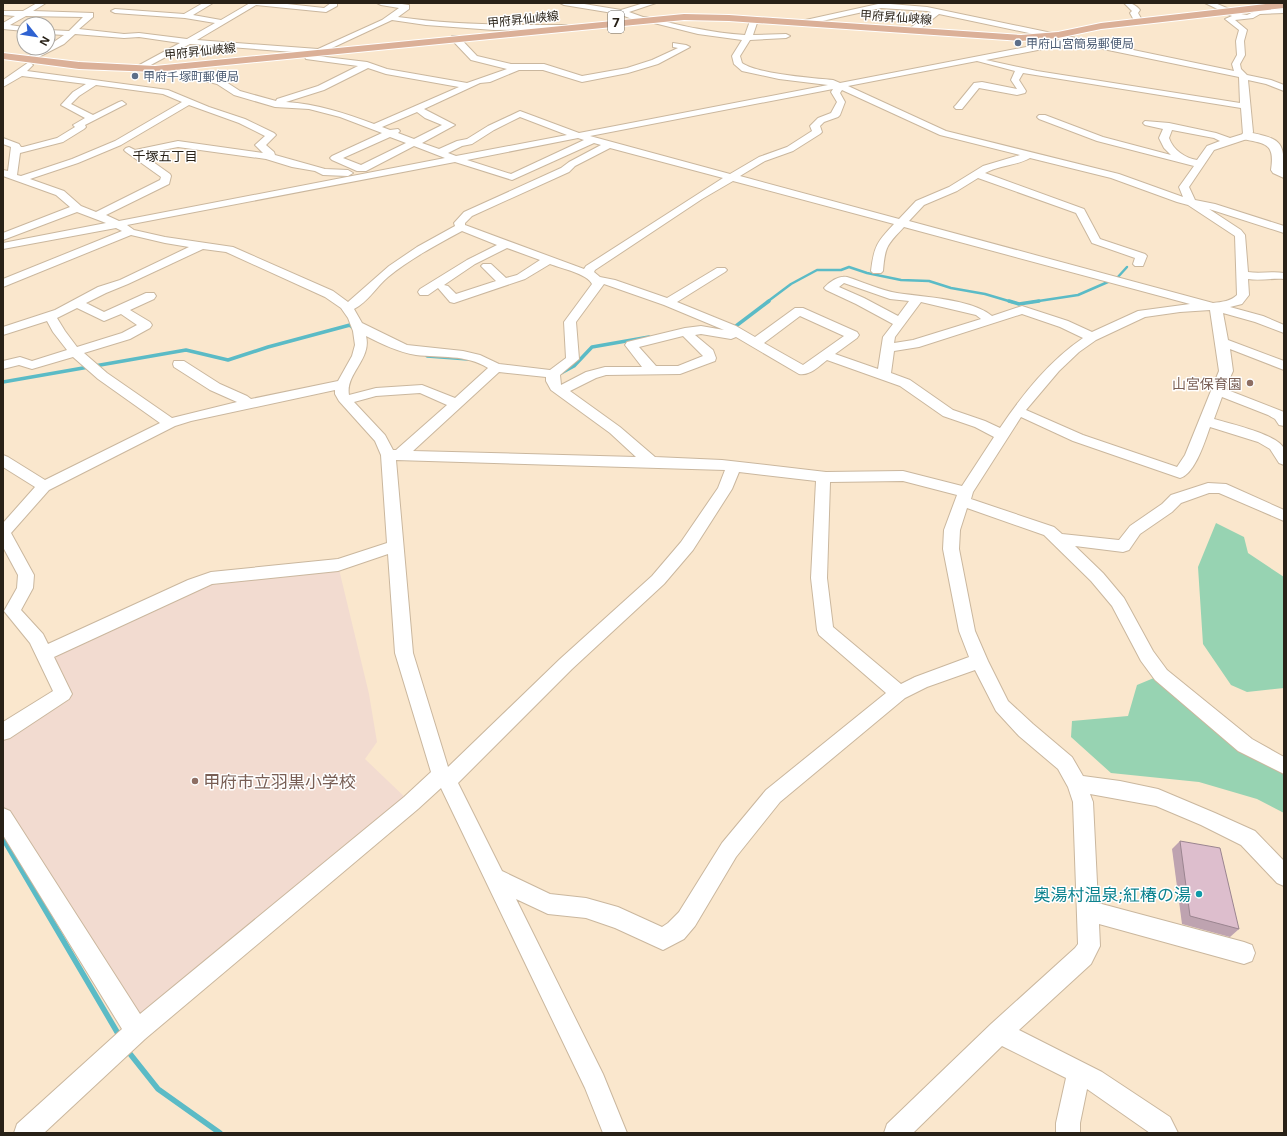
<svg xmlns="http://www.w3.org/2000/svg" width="1287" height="1136" viewBox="0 0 1287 1136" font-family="'Open Sans','Noto Sans JP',sans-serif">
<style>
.education{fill:#f2dbd0}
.green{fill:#97d3b2}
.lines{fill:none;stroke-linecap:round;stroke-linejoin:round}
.stream-far2{stroke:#5bbbc6;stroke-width:2.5}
.stream-far1{stroke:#5bbbc6;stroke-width:3.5}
.stream{stroke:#5bbbc6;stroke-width:5.5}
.minor-casing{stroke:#cab79e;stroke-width:2}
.tertiary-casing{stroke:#cab79e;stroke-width:2}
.primary-casing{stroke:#fff;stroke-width:2}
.minor{fill:#fff;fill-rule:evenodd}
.tertiary{fill:#fff;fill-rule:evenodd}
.primary{fill:#dbb098;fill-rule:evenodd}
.wall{fill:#bea3b0}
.building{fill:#ddbecd;stroke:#9b8590}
.service-dot{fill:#5c6f8a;stroke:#fff;stroke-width:1.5}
.education-dot{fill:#8d6e63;stroke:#fff;stroke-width:1.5}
.culture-dot{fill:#0f9aa8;stroke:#fff;stroke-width:1.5}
.labels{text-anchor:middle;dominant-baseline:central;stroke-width:3;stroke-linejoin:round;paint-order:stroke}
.far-street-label{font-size:12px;fill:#282117;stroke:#fff}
.far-service-label{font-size:12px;fill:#4e5e75;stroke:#fff;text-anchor:start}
.shield{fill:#fff;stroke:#68645d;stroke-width:1}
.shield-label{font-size:13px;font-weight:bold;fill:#282117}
.far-neighbourhood-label{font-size:13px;fill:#282117;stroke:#fff}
.education-label{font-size:14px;fill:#785e54;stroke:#fff;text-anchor:end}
.near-education-label{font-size:17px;fill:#785e54;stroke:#fff;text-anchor:start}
.near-culture-label{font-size:17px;fill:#0d838f;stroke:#fff;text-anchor:end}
</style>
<rect width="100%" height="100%" fill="#fae7cd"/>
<!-- education -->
<polygon class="education" points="338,565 369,694 377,742 365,759 411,803 137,1031 3,817 3,732 63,694 43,654 211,578"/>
<!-- green -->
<g class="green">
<polygon points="1216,523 1244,537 1248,553 1284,577 1284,688 1247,692 1231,685 1203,644 1198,567"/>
<polygon points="1161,675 1284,766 1284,813 1257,799 1199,782 1111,773 1071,737 1072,721 1128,716 1137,685"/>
</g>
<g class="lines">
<!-- stream-far2 -->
<g class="stream-far2">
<polyline points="767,302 791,284 817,270 841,270 849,267 867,273 901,280 929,281 951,288 985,294 1012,302"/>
<polyline points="1032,302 1078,295 1117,278 1127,267"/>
</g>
<!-- stream-far1 -->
<g class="stream-far1">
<polyline points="1009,301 1019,304 1039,301"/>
<polyline points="732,329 769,301"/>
<polyline points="427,356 468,359"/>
<polyline points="561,373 574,366 592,347 649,337"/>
<polyline points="3,382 186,350 228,360 268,347 350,325 355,330"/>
</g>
<!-- stream -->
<g class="stream">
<polyline points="3,838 120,1037"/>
<polyline points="127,1050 158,1089 220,1133"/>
</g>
<!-- minor casing -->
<g class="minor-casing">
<g id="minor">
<path d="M37 3H46L33 11 93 13V17L79 29 124 34 139 33 187 39 215 23 185 18 115 13 111 11 115 9 184 14 203 3H213L193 15 221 20 250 3H278L324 8 331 3H337V6L326 12 256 5 197 40 318 49 382 20 399 8 381 5 377 3H395L409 5V9L398 17C454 25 509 25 566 25L570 27 566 29 494 30 426 25 392 20 319 54 190 44 147 67 194 72 223 80 240 91 276 101 277 99 318 86 358 66 306 59 305 57 306 55H309L367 62 387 69 467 83 507 69 471 60 452 40V36H458L477 56 511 64H544L582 76 627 68 652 60 678 48 673 47V43L686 45 690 47 658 64 628 73 582 82 543 70H519L490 82 480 83 424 109 455 125 422 143 439 149 457 141 467 139 488 126 520 111 579 133 828 85 779 79 742 71 734 64 732 56 742 40 698 34 646 21 640 22 619 14 564 5 560 3H578L621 10 644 3H656L629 12 643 17H646C679 25 711 33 745 35L751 18H757L758 20 753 35 786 34 790 36 786 38 750 40 740 56 742 63C758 74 811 78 833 80L840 83 1062 40 939 14 915 33H909V29L931 12 927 11 881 8 804 25H801V21L878 4V3L927 7 1234 71 1232 64 1237 55 1236 41 1239 30 1225 19 1232 16 1205 3H1215L1241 14 1247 15 1258 10 1284 9V13L1260 14 1253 18 1235 20 1247 30 1244 41 1245 55 1240 64 1241 69 1247 75 1271 80 1284 85V91L1266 84 1248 80 1253 132 1250 138 1214 150 1189 187 1195 200 1215 204 1284 226V233L1209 209 1241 230 1245 235 1248 272C1260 274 1272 271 1284 273V279C1272 278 1260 281 1248 279L1249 295 1242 304 1230 307 1263 316 1284 325V333L1255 322 1223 313 1228 340 1284 361V370L1230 349 1233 371 1225 389 1284 412V426L1279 425 1275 419 1268 415 1222 397 1214 419C1228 423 1280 435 1284 449 1285 454 1284 460 1284 465L1279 463 1270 449 1258 442 1210 427C1205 441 1195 474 1180 478L1073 441 1021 417 973 492 971 499 1054 527 1062 534 1119 540 1130 526 1162 504 1171 495 1208 483 1226 484 1284 510V521L1219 493H1209L1181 503 1172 512 1140 534 1129 550 1123 552 1075 546 1103 573 1124 598 1153 651 1167 670 1252 739 1284 757V774L1238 751 1155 680 1141 661 1112 606 1091 581 1044 535 967 508 960 530 959 549 975 631 988 661 1008 701 1033 724 1072 757 1083 776 1120 781 1158 789 1215 813 1255 831 1284 861V886L1277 883 1241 845 1201 825 1156 806 1090 794 1093 802 1098 903 1244 942 1252 945 1255 953 1252 961 1244 964 1099 924 1100 946 1091 964 1019 1030 1102 1072 1170 1117 1178 1133H1150L1087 1089 1080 1123V1133H1056V1123L1066 1078 1002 1046 913 1133H884L887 1124 991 1024 1075 948 1078 944 1073 802 1068 787 1058 769 1019 736 996 711 975 670 927 687 905 698 780 802 736 857 695 926 684 939 663 950 615 928 586 918 548 914 516 899 603 1074 627 1133H603L585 1088 441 788 418 809 145 1039 44 1133H14L17 1124 122 1029 3 835V808L10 811 140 1014 404 797 431 772 395 653 388 554 338 571 212 584 54 657 72 694 69 699 10 738 3 740V722L53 691 30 643 4 611 17 588 18 575 3 547V523L35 487 3 467V455L8 457 45 480 160 423 98 379 73 357 32 369 19 365 3 369V361L20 357 32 361 67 350 53 332 47 321 3 335V327L55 310 98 287 120 280 189 247 165 243 131 235 3 287V279L122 231 116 228 3 249V243L106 223 77 212 3 240V233L70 207 56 195 3 176V170L8 171 11 147 3 144V138L19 144 21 147H23L57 138 75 127 73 125 85 118 61 105 73 92 86 84 22 76 3 87V80L29 62 25 60 26 58 44 48H48V46L64 35 48 34V30L69 31 83 17 26 16 10 25 24 27V31L3 29V23L15 16 3 15V11H23ZM75 34 124 38 139 37 180 43 132 69 136 72 142 69 146 72 194 78 217 84 234 95 275 107 309 109 340 117 382 133 332 156 330 158 332 160 357 171H366L414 146 445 158 119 221 106 215 169 184 171 176 170 174 142 154 178 147 266 159 292 167 315 171 323 175 348 176 353 173 348 170 325 169 275 155 274 152 266 145 276 135 274 133 245 119 209 107 168 90 27 71 33 65 29 62 64 44ZM1074 43 1239 77 1240 103 1037 71 986 60ZM977 61 1015 71 1011 80 1017 89 982 82 974 83 956 105 954 107 956 109H962L979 88 1017 95 1025 93 1026 91 1019 80 1023 73 1241 108 1243 134 1230 138 1216 133 1169 123 1145 121 1143 123 1145 125 1163 129 1159 138 1164 148 1171 155 1103 137 1045 115H1039L1037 117 1039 119 1097 141 1194 166 1179 187 1183 197 1119 174 946 131 848 86ZM368 68 386 74 459 87 374 124C345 113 317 104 286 102L324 90ZM96 85 163 94 182 102 115 141 72 159 21 176 17 175 20 153 63 142 84 129 86 127 85 125 126 104 122 101 119 102 93 115 71 104 79 96ZM833 89 831 92 837 102 831 113 818 118 810 126 812 131 787 147 759 157 730 174 590 136ZM842 90 940 135 1020 155 983 166 949 187 916 201 899 219 740 176 765 161 793 151 820 134 822 132 820 126 824 122 838 117 840 115 845 102 840 93ZM189 105 239 123 265 136 255 145 263 153 178 141 135 150 129 147 126 148 124 150 126 152 161 177 160 180 96 212 81 206 64 191 30 179 78 163 121 145ZM417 112 425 118 442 125 414 139 398 133 400 131 398 129 390 130 382 127ZM520 117 567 135 456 156 448 153 462 146 472 144 494 130ZM1172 130 1214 138 1220 141 1207 146 1197 160C1185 158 1173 150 1169 138ZM390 137 406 143 361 165 343 158ZM578 138 584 140 511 174 467 160ZM594 143 601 145 569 162 561 168 464 212 454 223 455 226 417 247 389 266 348 302 333 291 233 247 165 237 134 230 127 225 455 162 512 180ZM610 148 723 178 586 266 584 269 465 225V223L472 216 569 172 575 166ZM1030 158 1111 178 1177 202 1188 205 1235 236 1237 295C1231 301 1222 302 1213 303L909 221 924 205 957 191 978 178 1076 213 1092 243 1135 258 1133 264 1135 266H1143L1147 256 1145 254 1100 239 1084 209 985 173C999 165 1016 166 1030 158ZM733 181 894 224C877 242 874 246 871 271L873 273H881L883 271C885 246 887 245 904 227L1190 304 1138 311 1092 332 1068 321 1022 306 992 316C972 299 923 297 897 293 880 290 863 282 847 277 839 275 829 282 824 288L826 290 856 304 893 324 883 337 878 369 835 354 857 338 859 335 857 332 803 308H795L755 337 736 326 677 302 725 272 727 270 725 268H717L667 298 615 280 600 277 594 272 595 270 702 199ZM462 231 497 245 467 260 420 289 418 292 420 295H428L438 288 450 302 454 303 525 279 550 264C560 268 588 274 592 284L564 322 566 358 550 370 499 364 480 355 463 351 407 345 362 323 354 309C368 302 376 287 388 277 410 259 436 245 462 231ZM507 248 540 260 517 275 506 278 491 264H483L481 266 496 281 456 294 448 286 444 285 475 264ZM203 249 226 252 325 297 341 308 348 318 353 331 355 345 352 356 338 381 251 399 247 396 220 384 184 361H174L173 364 174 367 210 390 237 402 172 418 107 373 84 353 130 339 150 328 152 325 150 322 130 310 154 299 156 296 154 293H146L104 312 86 303 106 293 128 284ZM844 283 890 299 909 301 898 316 864 298 839 287ZM604 284 664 305 724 330 701 326 685 328 627 342 625 345 642 367H605L586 372 561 385 560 375 579 359 576 322ZM921 302 976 315 981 319 913 340 894 343 895 337ZM77 308 104 321 121 314 137 325 122 333 77 347 65 331 57 318ZM1210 310 1219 371 1185 455 1177 467 1083 435 1026 410 1059 371 1079 352 1096 340 1145 317 1180 312ZM1022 314 1060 327 1083 338C1049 361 1023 394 1000 428L985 421 953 410 910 380 891 373 894 351 919 347ZM800 316 844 336 803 365 764 343ZM701 334 731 339 736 337 799 374C810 376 819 366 827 360L900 386 943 416 975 427 994 437 962 486 903 471 826 472 722 460 655 457 620 427 570 391 596 378 606 375 680 374 715 361 716 358 713 350 695 335ZM366 336C382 344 398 352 416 355 440 358 466 354 488 368L455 398 422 385 376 388 349 395C345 374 372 359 366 336ZM683 336 703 356 678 366H656L639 347ZM499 372 546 377V381L551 390 610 433 636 457 413 451ZM335 390V394L339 401 375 441 381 455 387 543 338 559 211 572 188 580 48 644 43 634 21 610 33 588 34 575 11 533 49 490 175 426 191 421ZM420 393 447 405 396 450H393L385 435 354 402 376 396ZM396 460 725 470 718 488 681 542 652 576 560 659 448 767 413 653ZM739 472 816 481 811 578 817 630 819 635 886 693 766 790 722 843 679 912 668 923 662 927 618 907 586 898 550 894 502 871 458 783 572 669 664 584 693 550 732 489ZM903 481 957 495 944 530 943 549 959 631 969 657 915 677 901 684 833 627 827 578 830 482Z"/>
<path d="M1124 3C1131 3 1135 4 1140 10L1138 13 1143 22 1142 24H1136L1130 13 1132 11Z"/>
</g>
</g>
<!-- tertiary casing -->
<g class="tertiary-casing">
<path id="tertiary" d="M1247 132C1284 139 1284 142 1284 178L1273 173 1271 170C1275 143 1266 144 1243 139L1241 136 1243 133Z"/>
</g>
<!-- primary casing -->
<g class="primary-casing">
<polygon id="primary" points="1275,3 1284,3 1284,8 1101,29 1058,38 1021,41 729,21 684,20 155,72 79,69 3,59 3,53 79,62 155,66 684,14 729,15 1021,35 1058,32 1101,23"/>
</g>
<!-- minor -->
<use href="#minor" class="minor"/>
<!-- tertiary -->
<use href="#tertiary" class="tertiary"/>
<!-- primary -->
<use href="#primary" class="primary"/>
</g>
<!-- wall -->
<polygon class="wall" points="1180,841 1239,929 1230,937 1182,924 1172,849"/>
<!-- building -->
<polygon class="building" points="1180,841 1220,848 1239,929 1190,916"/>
<!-- markers -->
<g class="service-dot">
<circle cx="1018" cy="43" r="4"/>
<circle cx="135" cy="76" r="4"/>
</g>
<g class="education-dot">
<circle cx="1250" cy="383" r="4"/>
<circle cx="195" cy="781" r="4"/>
</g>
<circle class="culture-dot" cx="1199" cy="894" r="4"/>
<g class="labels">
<!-- far-street labels -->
<g class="far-street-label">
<text transform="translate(896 17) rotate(4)">甲府昇仙峡線</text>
<text transform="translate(523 19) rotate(-6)">甲府昇仙峡線</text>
<text transform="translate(200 51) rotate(-6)">甲府昇仙峡線</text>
</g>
<!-- far-service labels -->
<g class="far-service-label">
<text x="1026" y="43">甲府山宮簡易郵便局</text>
<text x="143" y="76">甲府千塚町郵便局</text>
</g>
<!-- shield labels -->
<rect class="shield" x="608" y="11" width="16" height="22" rx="3"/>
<g class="shield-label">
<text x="616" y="22">7</text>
</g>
<!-- far-neighbourhood labels -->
<g class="far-neighbourhood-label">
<text x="165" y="156">千塚五丁目</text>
</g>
<!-- education labels -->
<g class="education-label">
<text x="1242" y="383">山宮保育園</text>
</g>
<!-- near-education labels -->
<g class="near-education-label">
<text x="203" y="781">甲府市立羽黒小学校</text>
</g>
<!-- near-culture labels -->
<g class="near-culture-label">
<text x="1191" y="894">奥湯村温泉;紅椿の湯</text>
</g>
</g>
<!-- border -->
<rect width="1287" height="1136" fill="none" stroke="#282117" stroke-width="8"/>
<!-- north arrow -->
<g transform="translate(36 36) rotate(120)"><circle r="19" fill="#ffffff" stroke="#a9a6a2"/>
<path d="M0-3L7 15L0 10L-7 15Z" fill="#2f62d1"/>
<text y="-6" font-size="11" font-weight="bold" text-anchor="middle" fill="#282117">N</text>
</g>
</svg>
